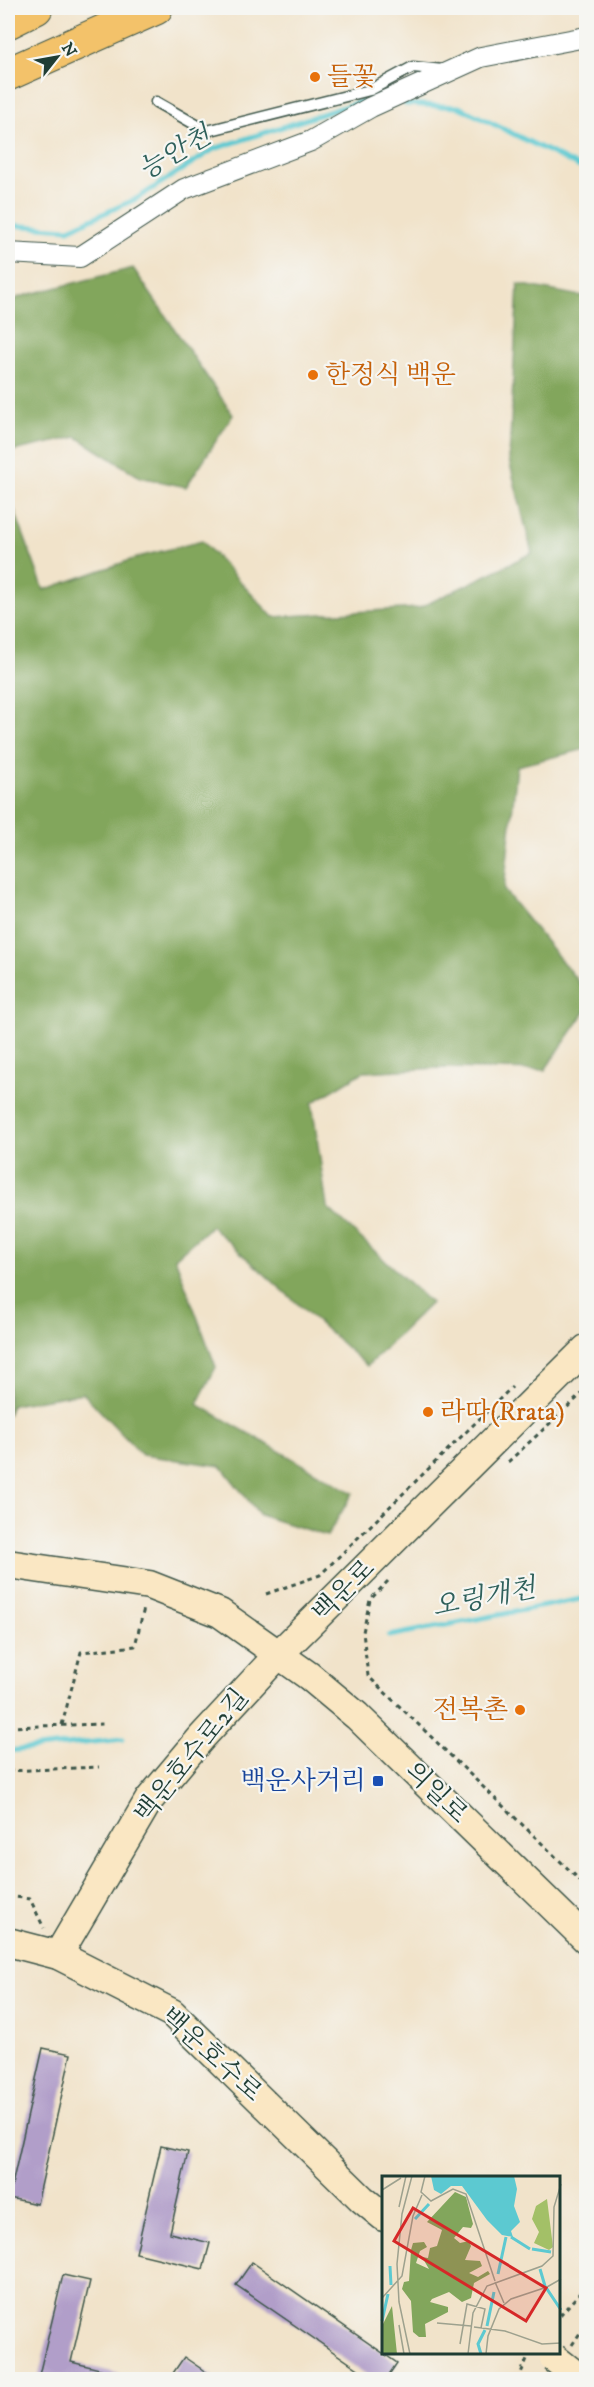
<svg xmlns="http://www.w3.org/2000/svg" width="594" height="2387" viewBox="0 0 594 2387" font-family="'IM FELL DW Pica','Noto Serif KR',serif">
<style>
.forest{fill:#82a65c;stroke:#507248;stroke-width:1.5}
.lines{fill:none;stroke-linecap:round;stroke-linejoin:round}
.stream{stroke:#5cc9d1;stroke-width:5}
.building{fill:#b19ec9}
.lane-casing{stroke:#3e564a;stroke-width:13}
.street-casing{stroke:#3e564a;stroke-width:22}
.secondary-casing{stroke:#3e564a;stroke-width:31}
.highway-casing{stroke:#3e564a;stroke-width:35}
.path{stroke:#3e564a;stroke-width:3;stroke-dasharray:4.5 4.5;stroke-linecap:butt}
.lane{stroke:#fff;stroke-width:10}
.street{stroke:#fff;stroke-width:20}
.secondary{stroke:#fae7c3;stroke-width:28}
.highway{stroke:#f3c26a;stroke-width:33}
.secondary-bridge-casing{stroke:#3e564a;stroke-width:31;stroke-linecap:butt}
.secondary-bridge{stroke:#fae7c3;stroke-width:28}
.food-dot{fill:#e8710a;stroke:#f6f6f2;stroke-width:2}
.transit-dot{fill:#1a4fb4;stroke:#f6f6f2;stroke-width:2}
.labels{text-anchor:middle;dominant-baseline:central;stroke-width:4.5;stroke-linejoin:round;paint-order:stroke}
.food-label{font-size:26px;fill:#c56008;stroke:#f6f6f2;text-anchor:start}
.street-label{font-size:26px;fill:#1f3d34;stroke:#f6f6f2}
.transit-label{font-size:26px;fill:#164399;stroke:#f6f6f2;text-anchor:end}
.water-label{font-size:27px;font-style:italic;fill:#2e605b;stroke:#f6f6f2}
.inset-river{fill:none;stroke:#5cc9d1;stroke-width:3}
.inset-road{fill:none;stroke:#9da18e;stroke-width:1.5}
.view{fill:#d62828;fill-opacity:0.15;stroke:#d62828;stroke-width:3}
.inset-edge{fill:none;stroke:#1f3d34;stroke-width:3}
</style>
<rect width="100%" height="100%" fill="#f6f6f2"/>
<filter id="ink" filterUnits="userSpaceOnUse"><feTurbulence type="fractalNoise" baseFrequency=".0167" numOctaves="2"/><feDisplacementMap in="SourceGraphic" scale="12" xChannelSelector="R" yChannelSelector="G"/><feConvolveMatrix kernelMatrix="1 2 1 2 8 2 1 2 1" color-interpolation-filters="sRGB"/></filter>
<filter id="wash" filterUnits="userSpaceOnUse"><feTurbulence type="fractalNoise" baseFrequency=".008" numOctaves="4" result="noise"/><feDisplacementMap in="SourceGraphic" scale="24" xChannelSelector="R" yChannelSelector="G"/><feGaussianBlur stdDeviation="1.35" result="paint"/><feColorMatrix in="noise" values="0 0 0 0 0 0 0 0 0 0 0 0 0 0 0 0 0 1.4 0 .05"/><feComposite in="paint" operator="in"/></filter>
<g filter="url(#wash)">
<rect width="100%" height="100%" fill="#f1e3ca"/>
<!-- forest -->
<g class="forest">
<polygon points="133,268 233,415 186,487 140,477 77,437 8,452 8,305 19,297"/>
<polygon points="518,284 586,297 586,749 517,766 504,890 586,991 586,1011 545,1070 440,1068 363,1072 312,1103 327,1207 431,1303 367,1366 211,1226 175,1258 216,1367 197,1404 353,1493 327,1536 260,1515 221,1466 142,1455 83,1393 12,1405 8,1415 8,500 10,498 44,590 142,556 202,541 273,617 419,608 532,553 509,460"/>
</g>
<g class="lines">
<!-- stream -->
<g class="stream">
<polyline points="405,104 459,107 586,170"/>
<polyline points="8,225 69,229 136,199 214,149 362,101"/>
<polyline points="389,1636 586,1598"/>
<polyline points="8,1751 123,1739"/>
</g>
</g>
<g id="blocks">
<!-- building -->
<g class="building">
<polygon points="43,2048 71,2054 37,2204 9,2198"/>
<polygon points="161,2146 188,2152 170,2233 210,2243 203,2269 136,2253"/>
<polygon points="252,2262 397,2363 386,2379 373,2379 236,2285"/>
<polygon points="63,2275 90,2281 71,2362 120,2374 120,2379 38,2379"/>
<polygon points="184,2357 216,2379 169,2379"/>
</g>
</g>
</g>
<g filter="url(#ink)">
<use href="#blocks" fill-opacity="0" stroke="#3e564a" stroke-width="1.5"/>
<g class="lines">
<!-- lane casing -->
<g class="lane-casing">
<polyline id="lane" points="156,102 207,131 370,90 413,67 443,70"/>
</g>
<!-- street casing -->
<g class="street-casing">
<polyline id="street" points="8,253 80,257 184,189 311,141 371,107 481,57 586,37"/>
</g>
<!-- secondary casing -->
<g class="secondary-casing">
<g id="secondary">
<polyline points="8,1564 149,1585 220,1613 309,1676 357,1716 586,1939"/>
<polyline points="8,1942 58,1955 172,2013 362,2199 384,2217"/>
<polyline points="58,1955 149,1800 202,1737 278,1655 586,1349"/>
</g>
</g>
<!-- highway casing -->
<g class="highway-casing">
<g id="highway">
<polyline points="8,22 36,8"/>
<polyline points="8,74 156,8"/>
</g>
</g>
<!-- path -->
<g class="path">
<polyline points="508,1462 586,1390"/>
<polyline points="388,1581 370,1600 363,1632 368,1676 586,1886"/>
<polyline points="266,1594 320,1575 512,1387"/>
<polyline points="62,1725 81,1652 135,1646 144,1608"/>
<polyline points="8,1727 103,1724"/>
<polyline points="8,1771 99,1767"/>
<polyline points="8,1896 30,1899 44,1928"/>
<polyline points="560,2315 586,2286"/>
<polyline points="572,2345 586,2324"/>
<polyline points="518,2380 530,2352"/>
</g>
<!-- lane -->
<use href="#lane" class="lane"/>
<!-- street -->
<use href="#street" class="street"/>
<!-- secondary -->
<use href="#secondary" class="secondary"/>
<!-- highway -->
<use href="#highway" class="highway"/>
<!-- secondary-bridge casing -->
<g class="secondary-bridge-casing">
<polyline id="secondary-bridge" points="554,2358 582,2380"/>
</g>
<!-- secondary-bridge -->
<use href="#secondary-bridge" class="secondary-bridge"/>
</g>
</g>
<!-- markers -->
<g class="food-dot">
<circle cx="315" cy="77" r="6"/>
<circle cx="313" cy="375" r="6"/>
<circle cx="428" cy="1412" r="6"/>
<circle cx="520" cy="1710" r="6"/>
</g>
<rect class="transit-dot" x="372" y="1775" width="12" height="12" rx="3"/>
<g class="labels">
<!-- food labels -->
<g class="food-label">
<text x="327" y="77">들꽃</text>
<text x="325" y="375">한정식 백운</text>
<text x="440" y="1412">라따(Rrata)</text>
<text x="508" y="1710" text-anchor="end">전복촌</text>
</g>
<!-- street labels -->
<g class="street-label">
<text transform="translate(344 1591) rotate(-45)">백운로</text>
<text transform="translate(192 1756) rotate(-51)">백운호수로2길</text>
<text transform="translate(436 1793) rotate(44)">의일로</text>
<text transform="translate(211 2055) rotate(42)">백운호수로</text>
</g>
<!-- transit labels -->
<g class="transit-label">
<text x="366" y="1781">백운사거리</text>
</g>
<!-- water labels -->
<g class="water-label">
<text transform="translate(175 153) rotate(-30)">능안천</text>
<text transform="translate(484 1598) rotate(-11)">오링개천</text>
</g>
</g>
<!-- overview -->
<g transform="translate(382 2176)">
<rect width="178" height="178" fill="#f1e3ca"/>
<path d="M165 23 171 71 167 74 152 67 157 56 150 43 154 30Z" fill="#a3c067"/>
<path d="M73 16 84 21 91 48 89 52 81 51 72 62 78 67 87 65 89 70 83 84 98 85 100 90 87 97 96 101 106 95 108 98 92 107 89 122 80 126 67 116 50 123 48 126 66 131V136L43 148 44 161H37L31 156 29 125 20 113 22 106 27 105 29 74 31 67 42 66 45 71 38 75 34 87 47 93 40 81 46 82 48 72 55 70 60 54 45 46ZM10 130 15 178H0V150Z" fill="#82a65c"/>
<path d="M49 0H132L135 13 132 30 138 46 129 55 131 61 120 59 105 44 80 10H69L59 18 52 14Z" fill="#5cc9d1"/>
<path class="inset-river" d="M33 43 47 28M129 61 148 73M150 73 169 76M8 90 9 109M158 93 163 110 179 134M116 98 124 61M0 145 6 118M105 150 112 116M99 178 96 168 103 154"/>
<path class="inset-road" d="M43 0 39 16 49 25 71 13 84 18 113 105M0 14 19 2M17 31 24 0M113 106 122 127M0 122 20 100 31 40 40 19M55 147 89 150M17 149 22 178M92 151 123 155 160 168 179 167M78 168 85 128 103 133 99 152M28 178 17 126 15 88 20 38 30 0M86 178 91 137 105 110 160 90 171 80 172 31 179 8M104 178 106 160 117 133 129 123 165 111 179 103"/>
<path class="view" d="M31 32 164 112 144 145 12 65Z"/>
<rect width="178" height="178" class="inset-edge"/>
</g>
<!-- margin -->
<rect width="594" height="2387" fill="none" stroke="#f6f6f2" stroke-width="30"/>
<!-- north arrow -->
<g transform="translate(57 57) rotate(59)" stroke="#f6f6f2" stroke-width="4.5" paint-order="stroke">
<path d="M0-4.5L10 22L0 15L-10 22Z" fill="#1f3d34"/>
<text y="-9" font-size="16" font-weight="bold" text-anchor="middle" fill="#1f3d34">N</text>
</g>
</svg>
